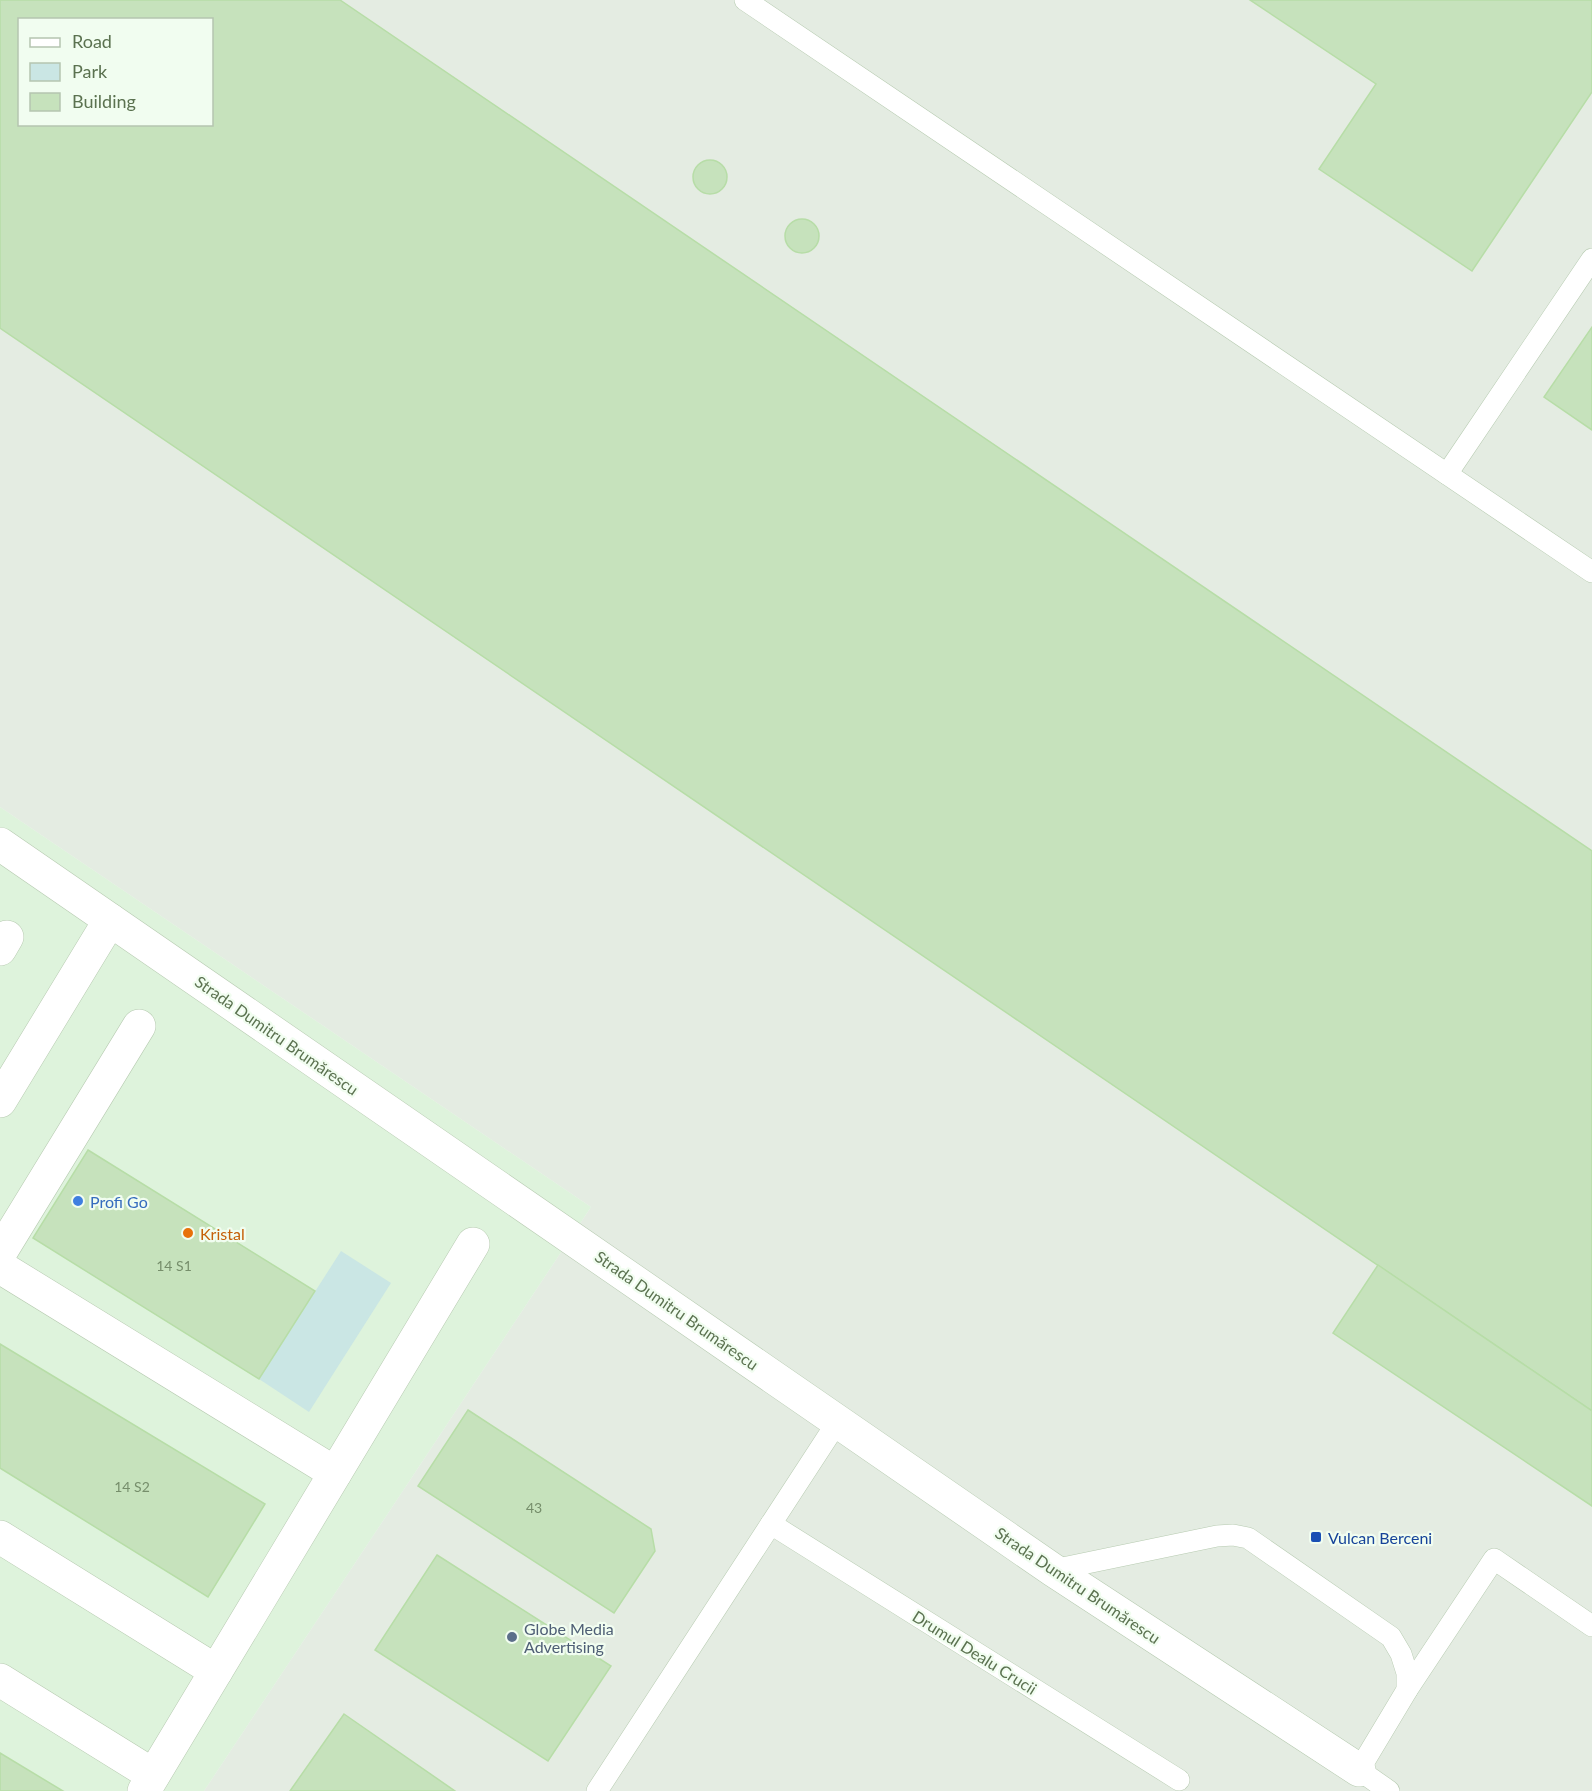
<svg xmlns="http://www.w3.org/2000/svg" width="1592" height="1791" viewBox="0 0 1592 1791" font-family="Lato,sans-serif">
<style>
.residential{fill:#def3dc}
.industrial{fill:#e4ece2;fill-rule:evenodd}
.green{fill:#cae6e4}
.building{fill:#c6e2bc;stroke:#b7dda7;stroke-width:1.5;fill-rule:evenodd}
.lines{fill:none;stroke-linecap:round;stroke-linejoin:round}
.service-casing{stroke:#b7cbb1;stroke-width:22}
.minor-casing{stroke:#b7cbb1;stroke-width:34}
.service{stroke:#fff;stroke-width:21}
.minor{stroke:#fff;stroke-width:33}
.shop-dot{fill:#3f7fe0;stroke:#f1fdf0;stroke-width:2}
.food-dot{fill:#e8710a;stroke:#f1fdf0;stroke-width:2}
.transit-dot{fill:#1a4fb4;stroke:#f1fdf0;stroke-width:2}
.service-dot{fill:#5c6f8a;stroke:#f1fdf0;stroke-width:2}
.labels{text-anchor:middle;dominant-baseline:central;stroke-width:4.5;stroke-linejoin:round;paint-order:stroke}
.number-label{font-size:14px;fill:#768e6b}
.street-label{font-size:16px;fill:#5b7250;stroke:#f1fdf0}
.shop-label{font-size:16px;fill:#366cbe;stroke:#f1fdf0;text-anchor:start}
.food-label{font-size:16px;fill:#c56008;stroke:#f1fdf0;text-anchor:start}
.transit-label{font-size:16px;fill:#164399;stroke:#f1fdf0;text-anchor:start}
.service-label{font-size:16px;fill:#4e5e75;stroke:#f1fdf0;text-anchor:start}
</style>
<rect width="100%" height="100%" fill="#ebfaea"/>
<!-- residential -->
<polygon class="residential" points="0,807 591,1207 204,1791 0,1791"/>
<!-- industrial -->
<path class="industrial" d="M0 0H1592V1791H204L591 1207 0 807ZM20 20H212V124H20Z"/>
<!-- green -->
<polygon class="green" points="341,1251 391,1283 309,1412 259,1379"/>
<!-- building -->
<g class="building">
<path d="M0 0H340L1592 851V1411L0 328ZM20 20H212V124H20Z"/>
<polygon points="1250,0 1592,0 1592,92 1472,271 1319,169 1376,84"/>
<circle cx="710" cy="177" r="17"/>
<circle cx="802" cy="236" r="17"/>
<polygon points="1592,327 1592,430 1544,397"/>
<polygon points="88,1150 315,1291 259,1379 33,1238"/>
<polygon points="1378,1265 1592,1411 1592,1506 1333,1333"/>
<polygon points="0,1344 265,1504 208,1597 0,1468"/>
<polygon points="468,1410 651,1529 655,1551 614,1613 418,1486"/>
<polygon points="437,1555 611,1666 548,1761 375,1650"/>
<polygon points="344,1714 455,1791 290,1791"/>
<polygon points="0,1753 63,1791 0,1791"/>
</g>
<g class="lines">
<!-- service casing -->
<g class="service-casing">
<g id="service">
<polyline points="745,0 1592,572"/>
<polyline points="1447,474 1592,259"/>
<polyline points="771,1524 1179,1780"/>
<polyline points="1053,1570 1217,1536 1233,1535 1248,1538 1391,1637 1401,1654 1407,1673 1407,1690 1359,1770 1389,1791"/>
<polyline points="1407,1690 1494,1559 1592,1626"/>
<polyline points="597,1791 838,1421"/>
</g>
</g>
<!-- minor casing -->
<g class="minor-casing">
<g id="minor">
<polyline points="0,844 1053,1570 1359,1770"/>
<polyline points="0,949 7,937"/>
<polyline points="0,1101 110,920"/>
<polyline points="0,1253 139,1026"/>
<polyline points="0,1267 335,1473"/>
<polyline points="0,1537 216,1671"/>
<polyline points="0,1680 153,1775"/>
<polyline points="144,1791 473,1244"/>
</g>
</g>
<!-- service -->
<use href="#service" class="service"/>
<!-- minor -->
<use href="#minor" class="minor"/>
</g>
<!-- markers -->
<circle class="shop-dot" cx="78" cy="1201" r="6"/>
<circle class="food-dot" cx="188" cy="1233" r="6"/>
<rect class="transit-dot" x="1310" y="1531" width="12" height="12" rx="3"/>
<circle class="service-dot" cx="512" cy="1637" r="6"/>
<g class="labels">
<!-- number labels -->
<g class="number-label">
<text x="174" y="1265">14 S1</text>
<text x="132" y="1486">14 S2</text>
<text x="534" y="1507">43</text>
</g>
<!-- street labels -->
<g class="street-label">
<text transform="translate(277 1035) rotate(35)">Strada Dumitru Brumărescu</text>
<text transform="translate(677 1310) rotate(35)">Strada Dumitru Brumărescu</text>
<text transform="translate(1078 1585) rotate(34)">Strada Dumitru Brumărescu</text>
<text transform="translate(975 1652) rotate(32)">Drumul Dealu Crucii</text>
</g>
<!-- shop labels -->
<g class="shop-label">
<text x="90" y="1201">Profi Go</text>
</g>
<!-- food labels -->
<g class="food-label">
<text x="200" y="1233">Kristal</text>
</g>
<!-- transit labels -->
<g class="transit-label">
<text x="1328" y="1537">Vulcan Berceni</text>
</g>
<!-- service labels -->
<g class="service-label">
<text x="524" y="1628">Globe Media<tspan x="524" dy="18">Advertising</tspan></text>
</g>
</g>
<!-- legend -->
<rect x="18" y="18" width="195" height="108" fill="#f1fdf0" stroke="#b5c5b0" stroke-width="1.5"/>
<rect x="30" y="38" width="30" height="9" fill="#ffffff" stroke="#b5c5b0" stroke-width="1.5"/>
<text x="72" y="48" font-size="18" fill="#5b7250">Road</text>
<rect x="30" y="63" width="30" height="18" fill="#cae6e4" stroke="#b5c5b0" stroke-width="1.5"/>
<text x="72" y="78" font-size="18" fill="#5b7250">Park</text>
<rect x="30" y="93" width="30" height="18" fill="#c6e2bc" stroke="#b5c5b0" stroke-width="1.5"/>
<text x="72" y="108" font-size="18" fill="#5b7250">Building</text>
</svg>
